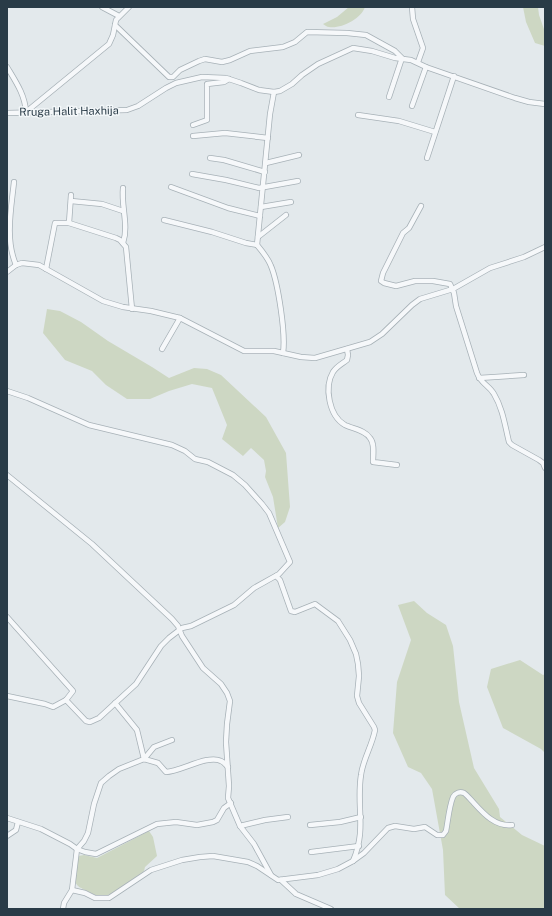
<svg xmlns="http://www.w3.org/2000/svg" width="552" height="916" viewBox="0 0 552 916" font-family="'Public Sans',sans-serif">
<style>
.green{fill:#cdd7c3}
.lines{fill:none;stroke-linecap:round;stroke-linejoin:round}
.minor-casing{stroke:#a7b1b7;stroke-width:6}
.minor{stroke:#f6f8fa;stroke-width:4.5}
.labels{text-anchor:middle;dominant-baseline:central;stroke-width:3;stroke-linejoin:round;paint-order:stroke}
.street-label{font-size:11px;fill:#293b47;stroke:#f3f7f9}
</style>
<rect width="100%" height="100%" fill="#e3e9ec"/>
<!-- green -->
<g class="green">
<path d="M349 7H365C361 19 341 29 329 27 327 27 325 25 323 24L337 17Z"/>
<polygon points="523,7 538,7 539,15 545,32 545,46 535,43 526,22"/>
<polygon points="47,309 60,311 81,322 108,341 152,367 169,378 194,368 207,369 221,375 266,417 286,453 290,507 285,522 278,528 273,497 265,477 266,471 264,460 251,448 243,456 222,439 227,425 212,388 192,384 169,391 150,399 127,399 106,385 92,371 65,360 43,333"/>
<polygon points="414,601 427,613 446,625 453,646 459,702 474,768 499,809 500,817 522,835 545,846 545,909 460,909 445,895 443,850 432,789 421,773 408,767 393,733 397,682 411,640 398,605"/>
<polygon points="520,660 543,675 545,674 545,753 541,749 503,728 487,687 491,669"/>
<path d="M149 831 153 837 157 856 145 867 144 871C134 878 114 897 101 896 96 896 91 893 87 891 81 888 77 887 75 881L78 856 84 855 97 858Z"/>
</g>
<g class="lines">
<!-- minor casing -->
<g class="minor-casing">
<g id="minor">
<polyline points="102,7 119,16"/>
<polyline points="129,7 116,20 115,25 169,77 173,77 180,70 199,61 205,59 222,62 230,60 250,51 283,47 295,42 307,32 347,33 366,35 395,51 402,58 389,97"/>
<polyline points="412,7 413,19 423,48 418,62"/>
<path d="M7 67C16 82 25 95 26 112"/>
<path d="M274 92 270 114 257 245C262 251 268 258 271 266 278 283 286 334 283 353"/>
<polyline points="412,106 426,67"/>
<polyline points="26,112 109,44 113,35 115,25"/>
<polyline points="7,113 127,110 138,106 166,88 176,83 202,77 226,78 241,83 259,90 274,92 280,91 292,84 302,75 318,64 353,48 372,51 395,58 411,60 426,67 515,98 529,102 545,104"/>
<polyline points="358,115 399,121 435,132"/>
<polyline points="193,125 207,120 207,84 224,82 229,79"/>
<polyline points="193,136 225,133 268,138"/>
<polyline points="210,158 224,160 265,172"/>
<polyline points="427,158 454,76"/>
<polyline points="266,163 299,155"/>
<polyline points="192,174 226,180 259,188 298,181"/>
<path d="M14 182C11 210 5 239 16 265"/>
<polyline points="171,187 228,208 260,216"/>
<path d="M123 188C121 206 129 226 123 243"/>
<polyline points="71,201 102,204 123,211"/>
<path d="M421 206 409 228 403 233 383 273 381 281 384 283 396 286 415 281H433L450 284 454 293 456 306 477 373C481 384 489 385 494 394 503 409 505 426 509 442L512 445 539 460 543 463 545 468"/>
<polyline points="261,207 291,202"/>
<polyline points="164,220 212,232 246,243 257,245"/>
<polyline points="69,223 71,195"/>
<polyline points="258,237 286,215"/>
<polyline points="46,269 55,223 69,223 116,238 120,240 126,247 132,309"/>
<polyline points="7,272 16,265 22,263 39,265 103,301 123,307 151,311 180,318 244,351 274,351 301,357 315,358 370,342 382,334 412,305 420,299 453,289 490,268 524,257 545,247"/>
<polyline points="162,349 180,318"/>
<path d="M347 349 348 355 347 360C342 364 337 366 333 372 324 387 329 416 345 425 353 429 365 430 370 438 375 444 373 455 373 462L397 465"/>
<polyline points="479,378 524,375"/>
<polyline points="7,391 28,398 89,425 172,445 185,451 195,459 208,462 233,475 245,485 262,504 269,513 290,562 279,574 254,588 234,605 191,626 182,628 169,638 161,646 136,684 99,718 90,722 86,721 66,700"/>
<polyline points="7,475 92,544 172,619 178,626 182,636 203,668 221,684 227,693 230,701 227,724 226,742 229,786 228,798 240,826 254,844 271,875"/>
<path d="M276 576 280 580 291 611 295 612 315 604 338 621 350 640 356 654 358 664 359 676 357 696 359 703 374 727 375 730C372 746 363 759 361 775 356 807 367 829 353 861"/>
<polyline points="7,617 73,691 66,700 53,707 45,704 7,696"/>
<polyline points="115,703 137,730 144,759"/>
<polyline points="144,759 154,747 172,740"/>
<polyline points="7,818 41,829 70,844 77,849 85,852 96,854 157,824 176,822 197,825 213,822 217,820 224,808 231,803"/>
<polyline points="310,825 340,822 361,817"/>
<polyline points="240,826 265,820 288,817"/>
<polyline points="7,836 16,830 18,822"/>
<polyline points="311,852 359,846"/>
<polyline points="281,880 296,894 331,909"/>
<path d="M72 890 85 893 95 898H109L151 870 182 860 200 857 213 856 248 862 257 866 278 880 318 875 338 869 353 861 364 853 388 828 395 826 414 829 425 827 437 835H443L446 831C448 821 449 807 453 797 455 793 460 791 464 793 467 795 470 799 473 802 483 813 495 827 512 825"/>
<path d="M63 909 64 903 72 890 77 849 84 841 88 833 94 804 101 783 109 776 119 769 144 759 158 763 166 772C180 772 208 754 221 761 224 762 226 765 228 767"/>
</g>
</g>
<!-- minor -->
<use href="#minor" class="minor"/>
</g>
<g class="labels">
<!-- street labels -->
<g class="street-label">
<text transform="translate(69 111) rotate(-1)">Rruga Halit Haxhija</text>
</g>
</g>
<!-- border -->
<rect width="552" height="916" fill="none" stroke="#293b47" stroke-width="16"/>
</svg>
